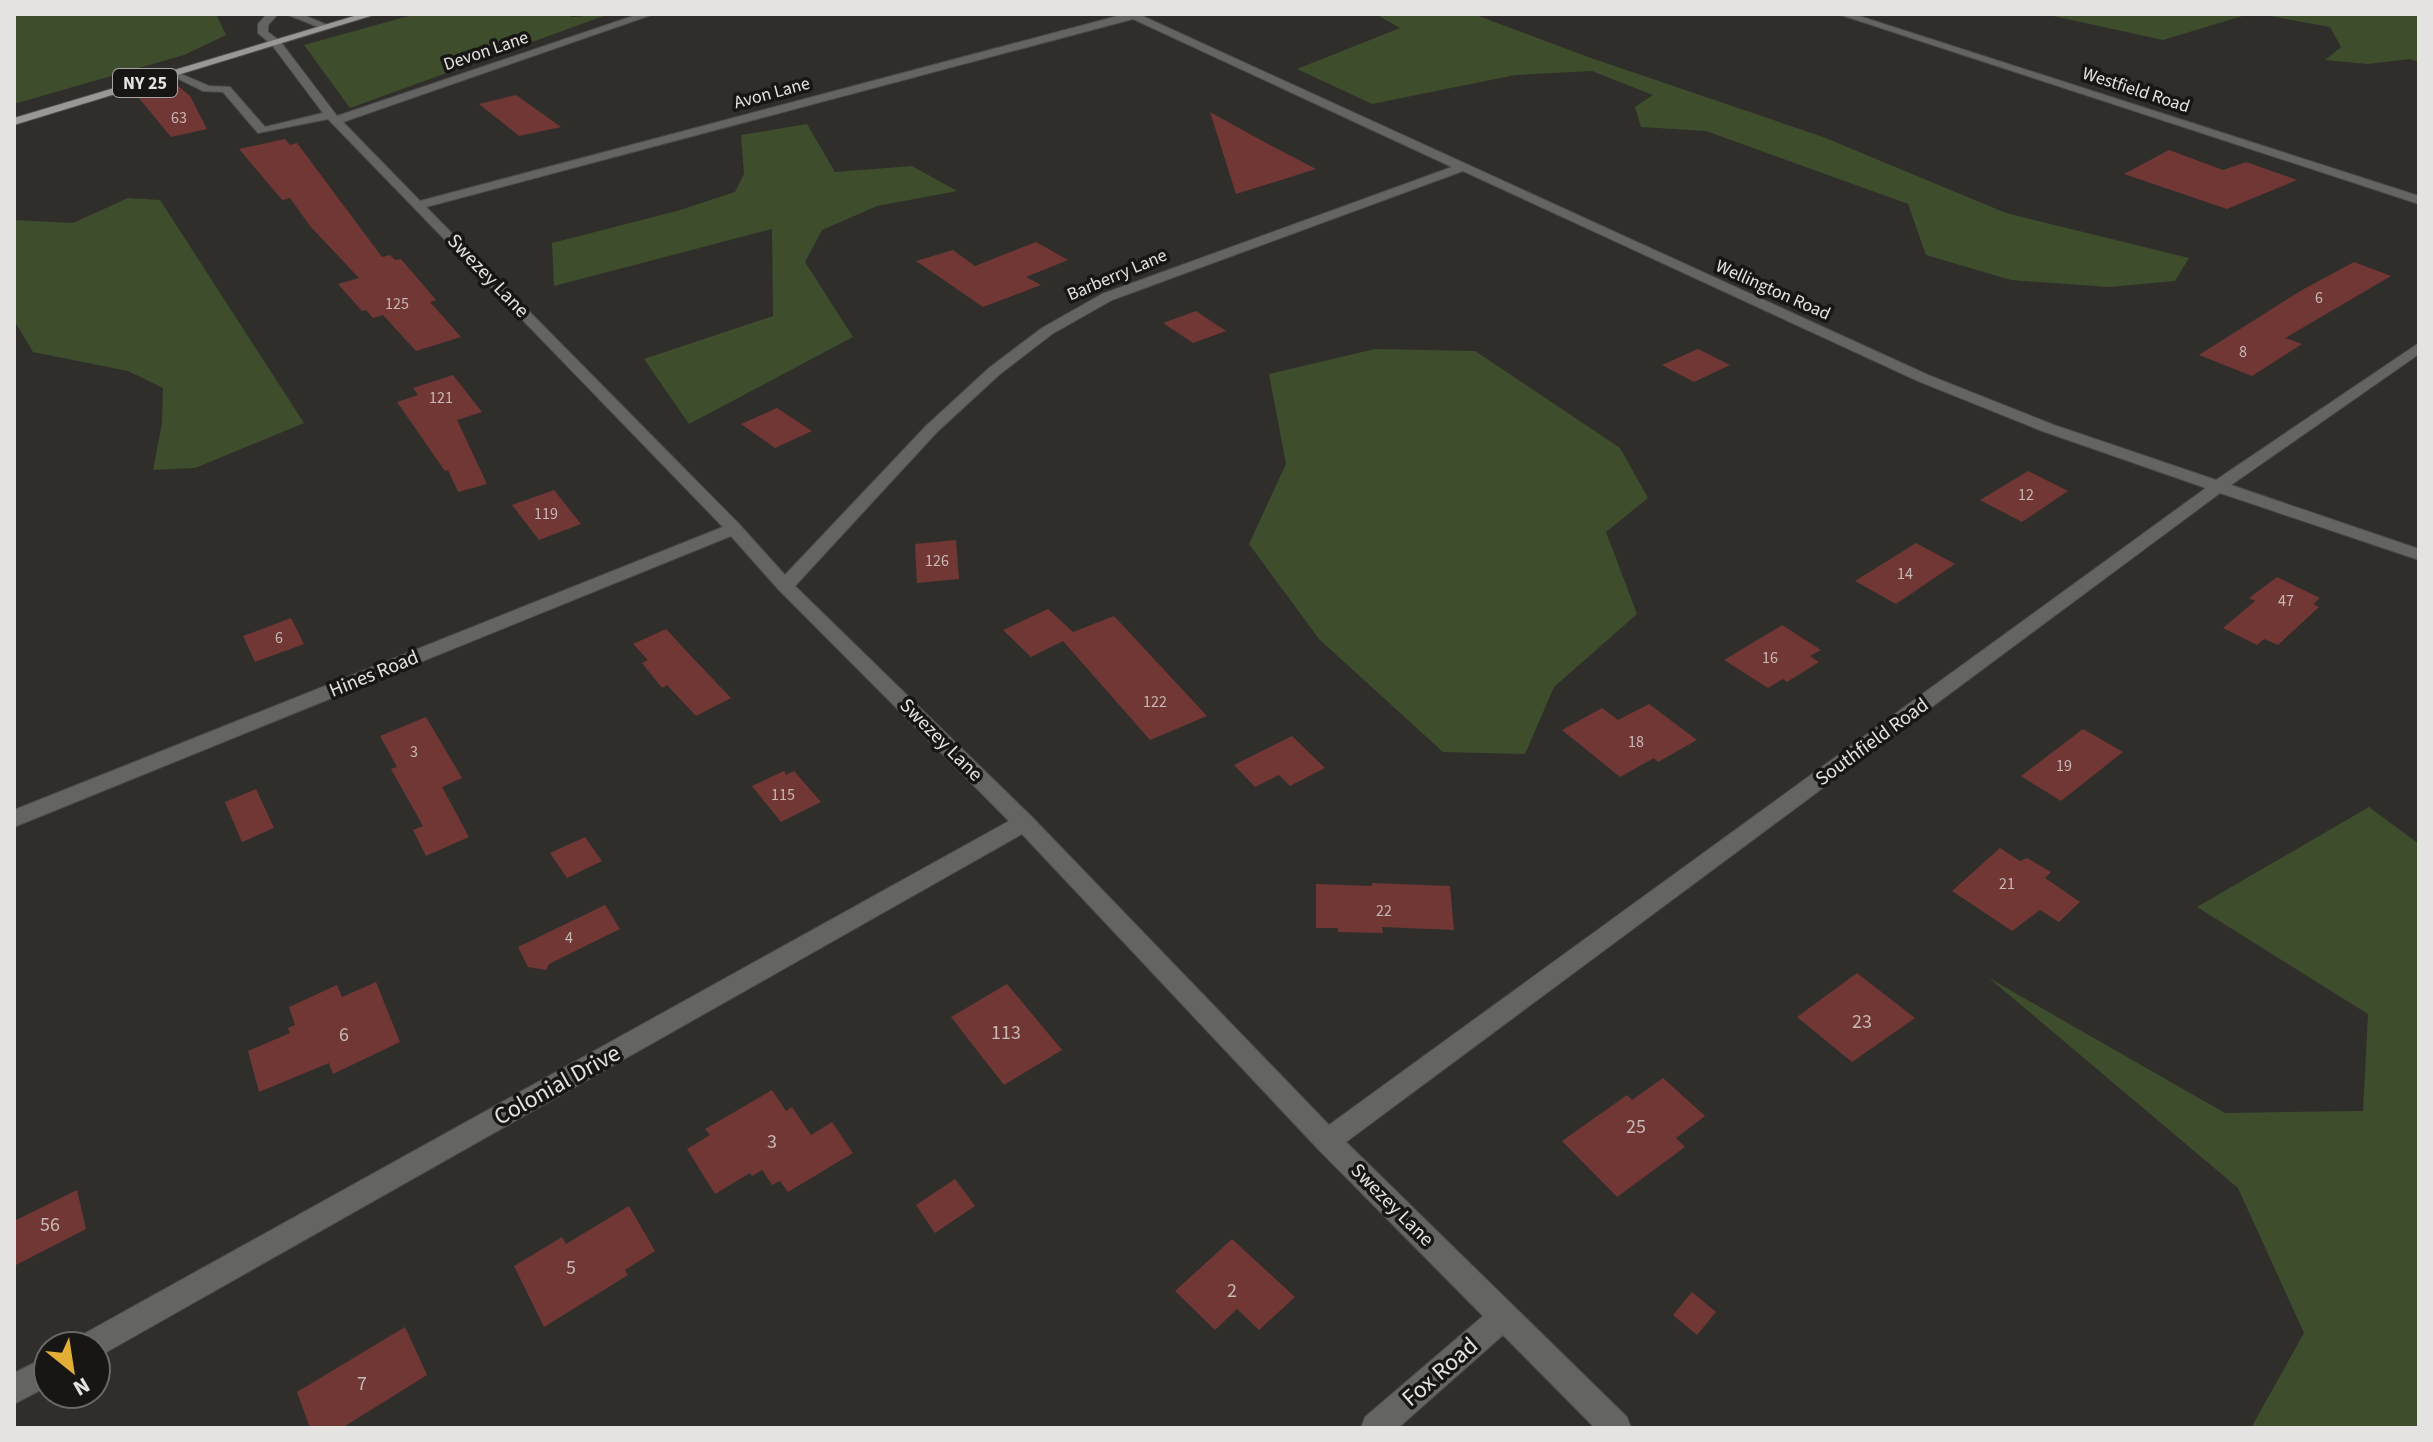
<svg xmlns="http://www.w3.org/2000/svg" width="2433" height="1442" viewBox="0 0 2433 1442" font-family="'Source Sans 3',sans-serif">
<style>
.green{fill:#3e4e2c}
.building{fill:#703735}
.lines{fill:none;stroke-linecap:round;stroke-linejoin:round}
.minor-casing{stroke:#4d4b48;stroke-width:2}
.major-casing{stroke:#4d4b48;stroke-width:2}
.minor{fill:#646462;fill-rule:evenodd}
.major{fill:#999894;fill-rule:evenodd}
.labels{text-anchor:middle;dominant-baseline:central;stroke-width:7;stroke-linejoin:round;paint-order:stroke}
.number-label{font-size:16px;fill:#c8b8b6}
.far-street-label{font-size:18px;fill:#e5e3e1;stroke:#171615}
.shield{fill:#171615;stroke:#a7a6a4;stroke-width:2}
.shield-label{font-size:18px;font-weight:bold;fill:#e5e3e1}
.street-label{font-size:20px;fill:#e5e3e1;stroke:#171615}
.near-number-label{font-size:20px;fill:#c8b8b6}
.near-street-label{font-size:24px;fill:#e5e3e1;stroke:#171615}
</style>
<rect width="100%" height="100%" fill="#302e2b"/>
<!-- green -->
<g class="green">
<polygon points="14,14 216,14 226,35 184,55 14,104"/>
<polygon points="416,14 567,14 572,17 609,14 350,108 304,45"/>
<polygon points="1376,14 1473,14 1588,57 1823,137 2006,213 2189,258 2175,281 2109,287 2011,280 1926,255 1908,204 1706,131 1641,127 1635,107 1653,95 1592,71 1515,75 1372,104 1297,69 1400,28"/>
<polygon points="2044,14 2249,14 2163,40"/>
<polygon points="2259,14 2419,14 2419,62 2410,59 2368,64 2325,60 2341,47 2330,27"/>
<polygon points="807,124 835,172 912,166 957,191 877,206 822,230 805,262 853,337 689,424 644,359 773,316 772,229 554,286 552,243 677,211 735,192 744,174 741,135"/>
<polygon points="128,198 160,200 304,423 195,468 153,470 162,423 163,388 128,371 33,352 14,320 14,220 73,223"/>
<polygon points="1375,349 1475,351 1620,448 1648,498 1606,532 1637,614 1554,687 1525,754 1443,752 1319,639 1249,544 1286,464 1269,374"/>
<polygon points="2369,807 2419,844 2419,1428 2251,1428 2304,1333 2238,1188 1989,978 2225,1113 2363,1111 2368,1014 2197,907"/>
</g>
<!-- building -->
<g class="building">
<polygon points="178,86 190,96 207,129 171,137 139,98"/>
<polygon points="516,95 561,127 519,136 479,104"/>
<polygon points="1210,112 1266,143 1316,169 1236,194"/>
<polygon points="285,139 290,145 297,143 382,257 390,255 395,260 401,259 436,300 430,302 461,337 416,351 383,315 373,318 366,310 362,311 338,284 359,278 310,226 290,198 282,200 239,149"/>
<polygon points="2169,150 2223,170 2246,162 2297,180 2227,209 2124,174"/>
<polygon points="1036,242 1068,260 1026,277 1041,285 983,307 916,261 953,250 975,266"/>
<polygon points="2354,262 2391,276 2285,338 2302,344 2252,376 2199,355 2302,290"/>
<polygon points="1196,311 1226,331 1193,343 1163,323"/>
<polygon points="1698,349 1730,365 1694,382 1662,365"/>
<polygon points="453,375 482,412 457,420 487,484 458,492 448,470 445,471 397,402 418,395 413,388"/>
<polygon points="777,408 812,431 775,448 741,424"/>
<polygon points="2028,471 2068,491 2022,522 1980,500"/>
<polygon points="554,490 581,524 539,540 512,505"/>
<polygon points="956,540 959,579 917,583 915,544"/>
<polygon points="1916,543 1955,564 1896,604 1855,581"/>
<polygon points="2277,577 2320,598 2313,604 2319,607 2278,645 2264,639 2257,645 2223,628 2255,601 2249,598"/>
<polygon points="1048,609 1073,632 1114,616 1207,716 1150,740 1063,641 1031,657 1003,630"/>
<polygon points="291,618 304,644 255,662 243,636"/>
<polygon points="1782,625 1821,650 1810,656 1819,662 1787,682 1783,679 1768,688 1724,660"/>
<polygon points="666,629 691,656 731,698 696,716 667,685 662,688 642,663 648,660 633,644"/>
<polygon points="1649,704 1697,740 1658,762 1654,758 1620,777 1562,730 1602,708 1618,720"/>
<polygon points="426,717 462,778 442,787 469,837 426,856 413,830 423,826 391,769 397,767 380,736"/>
<polygon points="2083,729 2123,752 2061,801 2021,776"/>
<polygon points="1292,736 1325,768 1290,786 1279,775 1255,787 1234,765"/>
<polygon points="784,771 786,775 794,771 821,802 781,822 752,786"/>
<polygon points="256,789 274,828 242,842 225,802"/>
<polygon points="585,837 602,861 567,878 550,853"/>
<polygon points="2000,848 2020,861 2027,858 2051,872 2045,878 2080,902 2059,922 2040,910 2012,931 1952,891"/>
<polygon points="1372,883 1450,886 1454,930 1382,927 1383,933 1338,932 1338,928 1316,928 1316,884 1372,886"/>
<polygon points="605,905 620,929 549,964 546,970 528,967 518,947"/>
<polygon points="1857,973 1915,1018 1852,1062 1797,1017"/>
<polygon points="376,982 400,1042 333,1074 329,1063 259,1092 248,1051 290,1033 288,1028 295,1025 289,1007 337,985 342,997"/>
<polygon points="1007,984 1062,1050 1004,1085 951,1017"/>
<polygon points="1663,1078 1705,1116 1676,1138 1685,1147 1617,1197 1562,1141 1627,1095 1632,1100"/>
<polygon points="772,1090 786,1111 792,1107 811,1135 832,1122 853,1153 788,1192 780,1181 772,1185 762,1170 752,1176 750,1173 715,1194 687,1149 710,1135 705,1129"/>
<polygon points="955,1179 975,1206 935,1233 916,1205"/>
<polygon points="77,1190 86,1229 14,1266 14,1221"/>
<polygon points="629,1206 655,1251 625,1270 628,1275 544,1327 514,1266 562,1237 566,1244"/>
<polygon points="1232,1239 1295,1297 1259,1330 1237,1309 1215,1330 1175,1291"/>
<polygon points="1692,1292 1716,1312 1697,1335 1673,1315"/>
<polygon points="405,1327 427,1375 342,1428 310,1428 297,1392"/>
</g>
<g class="lines">
<!-- minor casing -->
<g class="minor-casing">
<g id="minor">
<path d="M267 14H278L268 25V32L280 41 337 116 639 14H654L343 122 420 201 1125 14H1138L1928 375 2054 425 2216 480 2419 343V354L2231 485 2419 549V560L2220 493 1346 1142 1627 1417 1631 1428H1595L1503 1335 1398 1428H1361L1365 1417 1483 1316 1318 1149 1022 834 96 1358V1346H76L80 1336 1009 821 779 590 731 536 14 827V810L723 527 328 119 258 133 223 92 203 91 169 74 174 71 209 86 230 87 265 127 323 113 272 45 258 33V24ZM1133 19 1452 167 1102 294 1042 328 989 368 926 426 785 575 740 525 426 207ZM1463 171 1918 381 2042 431 2206 488 1329 1125 1032 817 795 586 937 432 1000 374 1052 334 1112 300Z"/>
<polygon points="286,14 301,14 332,27 323,29"/>
<polygon points="1838,14 1853,14 2419,196 2419,204"/>
<polygon points="48,1356 48,1386 14,1404 14,1373"/>
</g>
</g>
<!-- major casing -->
<g class="major-casing">
<polygon id="major" points="361,14 377,14 14,125 14,118"/>
</g>
<!-- minor -->
<use href="#minor" class="minor"/>
<!-- major -->
<use href="#major" class="major"/>
</g>
<g class="labels">
<!-- number labels -->
<g class="number-label">
<text x="179" y="118">63</text>
<text x="2319" y="298">6</text>
<text x="397" y="304">125</text>
<text x="2243" y="352">8</text>
<text x="441" y="398">121</text>
<text x="2026" y="495">12</text>
<text x="546" y="514">119</text>
<text x="937" y="561">126</text>
<text x="1905" y="574">14</text>
<text x="2286" y="601">47</text>
<text x="279" y="638">6</text>
<text x="1770" y="658">16</text>
<text x="1155" y="702">122</text>
<text x="1636" y="742">18</text>
<text x="414" y="752">3</text>
<text x="2064" y="766">19</text>
<text x="783" y="795">115</text>
<text x="2007" y="884">21</text>
<text x="1384" y="911">22</text>
<text x="569" y="938">4</text>
</g>
<!-- far-street labels -->
<g class="far-street-label">
<text transform="translate(486 51) rotate(-19)">Devon Lane</text>
<text transform="translate(2136 90) rotate(18)">Westfield Road</text>
<text transform="translate(772 93) rotate(-15)">Avon Lane</text>
<text transform="translate(1117 275) rotate(-23)">Barberry Lane</text>
<text transform="translate(1773 290) rotate(24)">Wellington Road</text>
</g>
<!-- shield labels -->
<rect class="shield" x="113" y="69" width="64" height="28" rx="6"/>
<g class="shield-label">
<text x="145" y="83">NY 25</text>
</g>
<!-- street labels -->
<g class="street-label">
<text transform="translate(488 276) rotate(46)">Swezey Lane</text>
<text transform="translate(374 674) rotate(-22)">Hines Road</text>
<text transform="translate(941 740) rotate(45)">Swezey Lane</text>
<text transform="translate(1872 742) rotate(-36)">Southfield Road</text>
<text transform="translate(1392 1205) rotate(45)">Swezey Lane</text>
</g>
<!-- near-number labels -->
<g class="near-number-label">
<text x="1862" y="1022">23</text>
<text x="1006" y="1033">113</text>
<text x="344" y="1035">6</text>
<text x="1636" y="1127">25</text>
<text x="772" y="1142">3</text>
<text x="50" y="1225">56</text>
<text x="571" y="1268">5</text>
<text x="1232" y="1291">2</text>
<text x="362" y="1384">7</text>
</g>
<!-- near-street labels -->
<g class="near-street-label">
<text transform="translate(557 1085) rotate(-29)">Colonial Drive</text>
<text transform="translate(1440 1372) rotate(-41)">Fox Road</text>
</g>
</g>
<!-- border -->
<rect width="2433" height="1442" fill="none" stroke="#e5e3e1" stroke-width="32"/>
<!-- north arrow -->
<g transform="translate(72 1370) rotate(150)"><circle r="38" fill="#171615" stroke="#696867" stroke-width="2"/>
<path d="M0-6L14 30L0 20L-14 30Z" fill="#e3ae35"/>
<text y="-12" font-size="22" font-weight="bold" text-anchor="middle" fill="#e5e3e1">N</text>
</g>
</svg>
